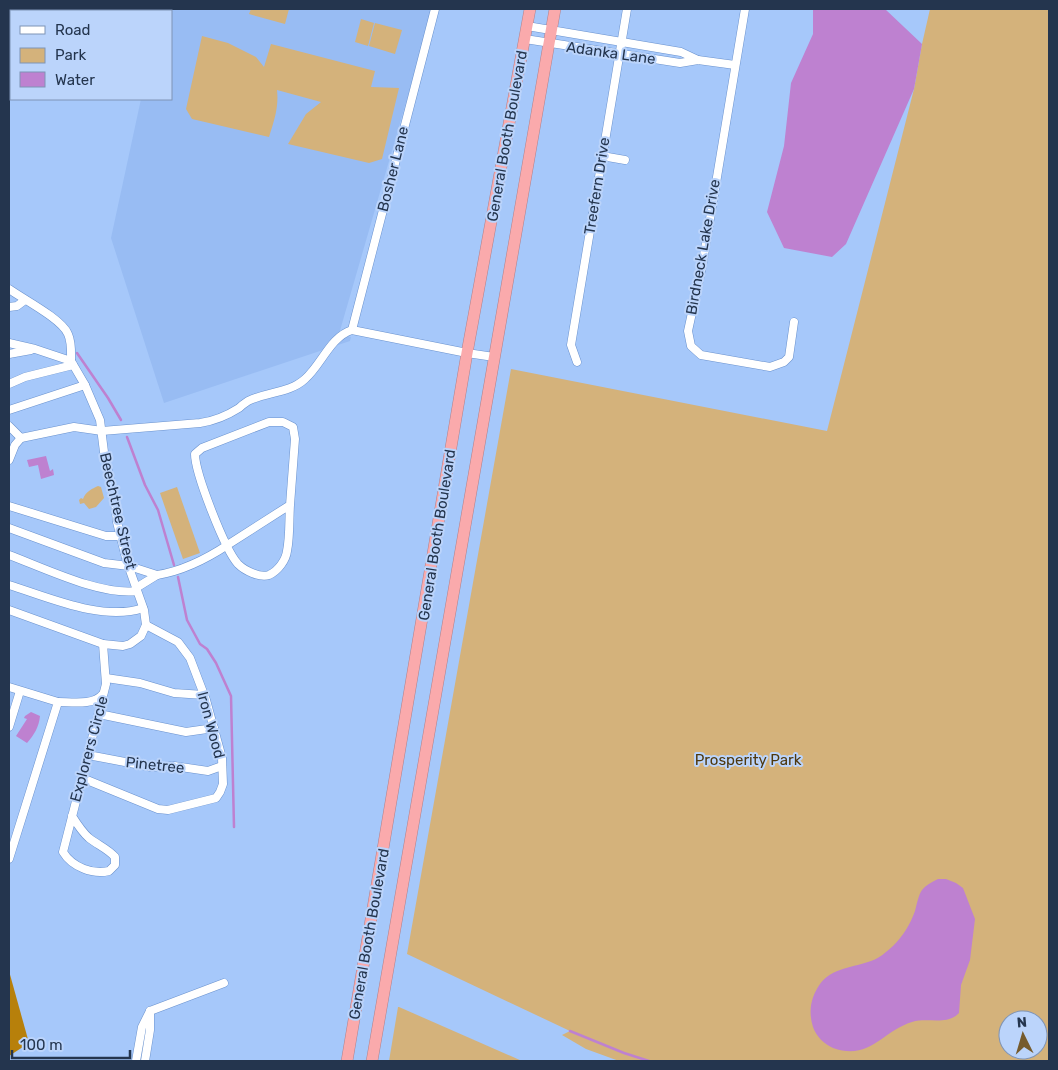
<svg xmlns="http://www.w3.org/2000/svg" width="1058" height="1070" viewBox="0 0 1058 1070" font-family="Rubik,sans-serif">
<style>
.built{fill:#98bcf3}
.green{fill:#d4b27b;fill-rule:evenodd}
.forest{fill:#b7800b}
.water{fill:#be81d0}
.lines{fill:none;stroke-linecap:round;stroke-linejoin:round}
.stream{stroke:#be81d0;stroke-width:2.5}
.minor-casing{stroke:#6a92ce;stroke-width:9}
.highway-casing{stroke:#af818b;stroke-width:12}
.minor{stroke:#fff;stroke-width:8}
.highway{stroke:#faaaac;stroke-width:11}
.labels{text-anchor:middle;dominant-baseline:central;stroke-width:4;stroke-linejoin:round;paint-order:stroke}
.street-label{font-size:15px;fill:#24354e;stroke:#bbd4fb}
.park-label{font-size:15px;fill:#4e380e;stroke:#bbd4fb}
</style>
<rect width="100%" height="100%" fill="#a6c8fa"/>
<!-- built -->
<polygon class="built" points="162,9 433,9 339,334 351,337 350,341 164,403 111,238 141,99 171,99 171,11 162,11"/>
<!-- green -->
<g class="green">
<polygon points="251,9 289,9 285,24 249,14"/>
<path d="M930 9H1049V1061H619L586 1049 562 1035 570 1031 407 954 511 369 827 431 914 89 922 44ZM1008 1020H1038V1050H1008Z"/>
<polygon points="361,19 374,23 368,46 355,42"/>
<polygon points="375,23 402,30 395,54 369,46"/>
<path d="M202 36 228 43 256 57 264 67 271 44 375 71 371 87 399 88 382 159 369 163 288 144 306 114 321 102 277 90C279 107 274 121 269 137L192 119 186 109Z"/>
<path d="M98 486 101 487 104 498 96 507 89 509 84 503 80 504 79 500 81 498 83 499C86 491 92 489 98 486Z"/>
<polygon points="177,487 200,553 183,559 160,493"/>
<polygon points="398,1007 399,1007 522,1061 389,1061"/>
</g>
<!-- forest -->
<polygon class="forest" points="9,971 29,1043 9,1056"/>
<!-- water -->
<g class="water">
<polygon points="813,9 885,9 922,44 914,89 846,244 832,257 784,248 767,212 784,146 791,83 813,34"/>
<polygon points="46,456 50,471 53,469 54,475 41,479 38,465 29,467 27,460"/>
<path d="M31 712 40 716C39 727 34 735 27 743L16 736 27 719 24 718 25 716Z"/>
<path d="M938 879H946L956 883 963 888 975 919 970 960 961 985 959 1013C947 1026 928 1017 912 1022 882 1031 870 1061 833 1048 824 1044 816 1036 813 1027 808 1011 811 997 820 984 831 968 855 967 871 961 880 958 886 952 893 946 903 936 910 925 915 911 917 904 918 896 922 890 926 885 932 882 938 879Z"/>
</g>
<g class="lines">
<!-- stream -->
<g class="stream">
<polyline points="77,353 108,398 121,420"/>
<polyline points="127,437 145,485 158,510 174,565"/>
<polyline points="178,577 187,620 200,644 207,649 216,663 231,696 234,827"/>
<polyline points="570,1031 624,1053 649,1061"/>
</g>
<!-- minor casing -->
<g class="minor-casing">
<g id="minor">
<polyline points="745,9 702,267 688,331 691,346 701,355 770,367 784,362 789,357 794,322"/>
<polyline points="527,26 681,52 698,60"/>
<polyline points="525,39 680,63 698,60 735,65"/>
<polyline points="602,156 625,160"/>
<path d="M9 289C23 299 62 319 68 334 72 343 71 352 71 361"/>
<polyline points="9,307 17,306 25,300"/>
<polyline points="352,330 435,9"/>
<polyline points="9,343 35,349 71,361 85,385 100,420 104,452 115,503 117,522 127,562 144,610 146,625 141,636 130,644 123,646 103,644 9,610"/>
<polyline points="9,354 31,350"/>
<polyline points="577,362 571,345 627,9"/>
<polyline points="9,384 25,377 73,365"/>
<polyline points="9,410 85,385"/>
<polyline points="9,426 21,438"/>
<path d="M21 438 74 427 102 431 200 423C214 421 228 415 239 408 242 405 245 403 248 401 266 392 290 393 305 379 322 364 330 337 352 330L467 353 494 357"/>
<polyline points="9,460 15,445 21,438"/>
<polyline points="9,506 106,536 121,536"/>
<polyline points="9,528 104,563 129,566 157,575 136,588"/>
<path d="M9 555C44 568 101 596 137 591"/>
<path d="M157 575C183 571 208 558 229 544L290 505 295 439 293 427 283 422H269L202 448 195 454C195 473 225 550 238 564 245 571 260 578 269 575 278 571 286 560 287 551 290 536 289 520 290 505"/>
<path d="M9 585C48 597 103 622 143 608"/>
<polyline points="106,678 140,683 174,693 204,695"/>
<polyline points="9,687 58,702 9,859"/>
<path d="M58 702C71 702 94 706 103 694"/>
<polyline points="99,714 186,732 214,728"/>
<polyline points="9,727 20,691"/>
<polyline points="88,755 151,767 174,766 208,771 222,766"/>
<polyline points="82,778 158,809 168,810 216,798 220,792 223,784 222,758 206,700 190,658 178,642 146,625"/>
<path d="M72 816C77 824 82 832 89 838 98 845 108 849 115 857V865L109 871C93 875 72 867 63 852L106 684 103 644"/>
<polyline points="150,1011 224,983"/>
<polyline points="136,1061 142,1027 150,1011"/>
<polyline points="145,1061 150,1030 150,1014"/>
</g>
</g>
<!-- highway casing -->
<g class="highway-casing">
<g id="highway">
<polyline points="347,1061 467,353 530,9"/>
<polyline points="372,1061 555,9"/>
</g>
</g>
<!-- minor -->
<use href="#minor" class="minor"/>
<!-- highway -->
<use href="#highway" class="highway"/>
</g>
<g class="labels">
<!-- street labels -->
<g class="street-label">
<text transform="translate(611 53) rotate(8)">Adanka Lane</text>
<text transform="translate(507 136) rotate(-80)">General Booth Boulevard</text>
<text transform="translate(393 169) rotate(-76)">Bosher Lane</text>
<text transform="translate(597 186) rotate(-81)">Treefern Drive</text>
<text transform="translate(703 247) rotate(-80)">Birdneck Lake Drive</text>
<text transform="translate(118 511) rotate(77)">Beechtree Street</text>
<text transform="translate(437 535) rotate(-81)">General Booth Boulevard</text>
<text transform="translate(211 725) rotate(75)">Iron Wood</text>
<text transform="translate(89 749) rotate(-75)">Explorers Circle</text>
<text transform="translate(155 765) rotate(6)">Pinetree</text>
<text transform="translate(369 934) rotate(-80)">General Booth Boulevard</text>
</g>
<!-- park labels -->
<g class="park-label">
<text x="748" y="760">Prosperity Park</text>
</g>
</g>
<!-- border -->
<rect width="1058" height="1070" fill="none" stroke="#24354e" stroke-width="20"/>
<!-- legend -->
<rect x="10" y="10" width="162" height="90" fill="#bbd4fb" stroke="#7f94b6"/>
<rect x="20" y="26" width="25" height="8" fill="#ffffff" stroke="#7f94b6"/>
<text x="55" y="35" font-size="15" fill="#24354e">Road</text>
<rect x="20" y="48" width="25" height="15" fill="#d4b27b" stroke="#7f94b6"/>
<text x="55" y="60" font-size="15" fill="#24354e">Park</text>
<rect x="20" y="72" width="25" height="15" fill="#be81d0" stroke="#7f94b6"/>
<text x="55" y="85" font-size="15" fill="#24354e">Water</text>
<!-- north arrow -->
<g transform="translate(1023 1035) rotate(355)"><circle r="24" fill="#bbd4fb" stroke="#7f94b6"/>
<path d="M0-4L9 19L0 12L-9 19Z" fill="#765b2d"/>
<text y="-8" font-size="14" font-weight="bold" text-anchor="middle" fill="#24354e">N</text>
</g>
<!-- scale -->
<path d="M12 1050v8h118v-8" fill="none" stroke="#24354e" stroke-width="2.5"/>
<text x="20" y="1050" font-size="15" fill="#24354e" stroke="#bbd4fb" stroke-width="4" paint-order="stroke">100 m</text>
</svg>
